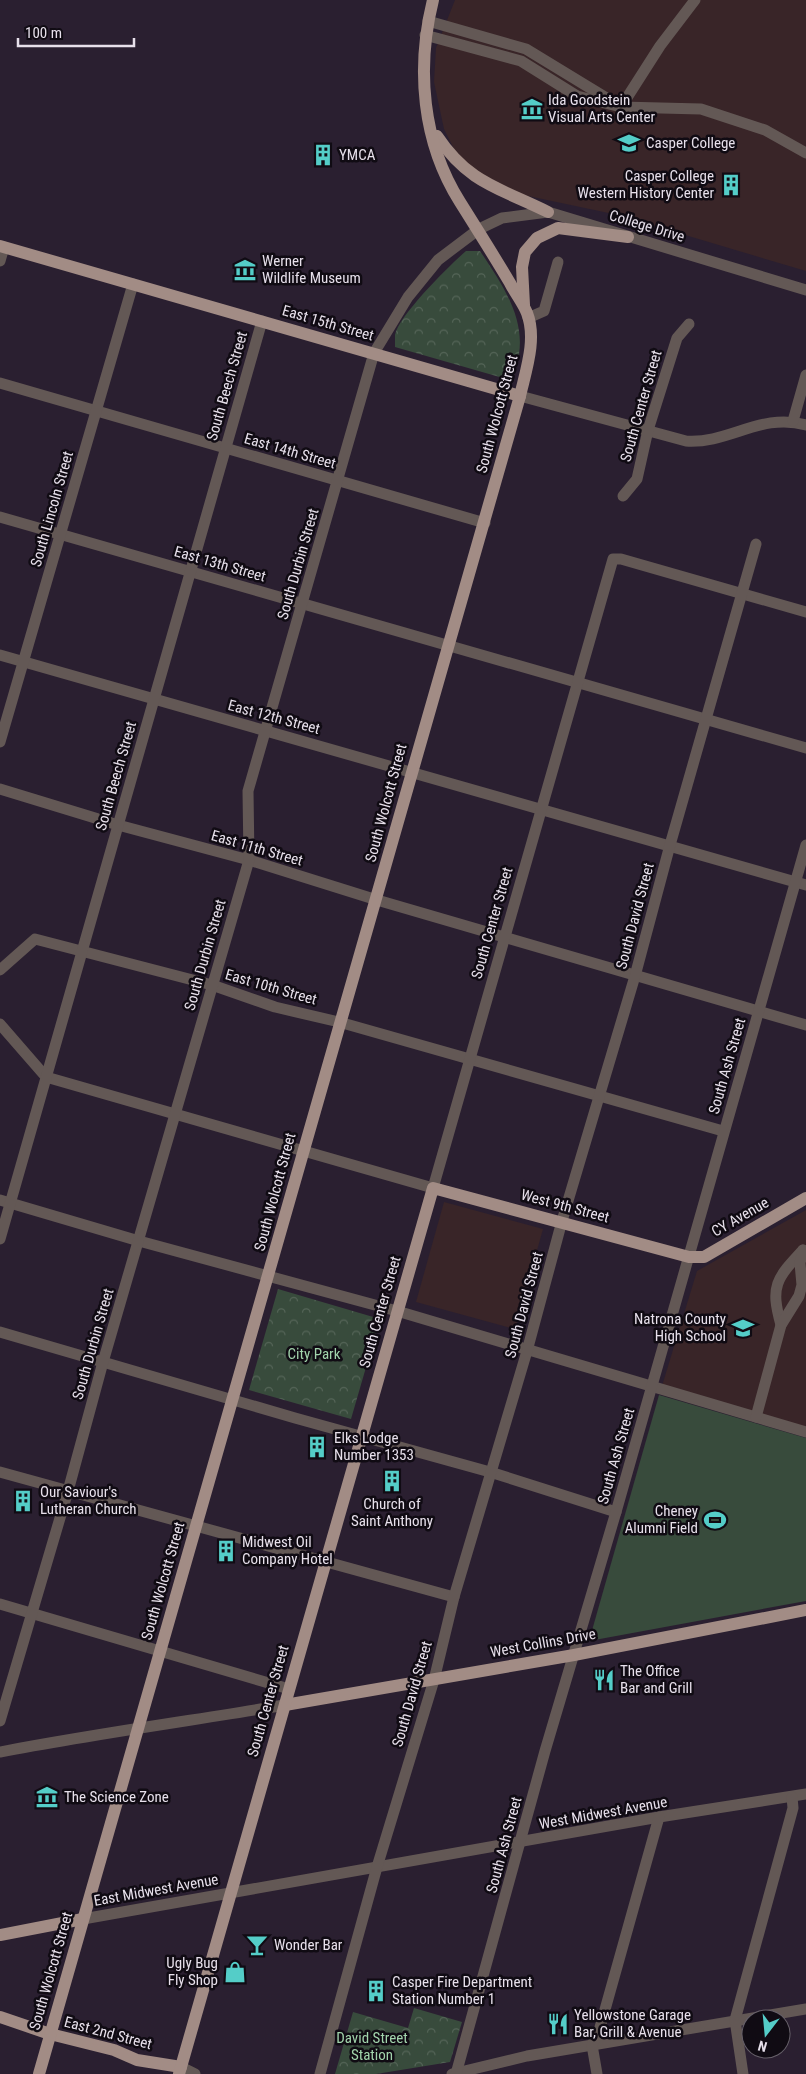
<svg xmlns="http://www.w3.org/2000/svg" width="806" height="2074" viewBox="0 0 806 2074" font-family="'Roboto Condensed',sans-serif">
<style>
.education{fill:#392528}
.grass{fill:#384b3c}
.park{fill:url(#park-crowns)}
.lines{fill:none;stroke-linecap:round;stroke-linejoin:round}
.minor{stroke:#635855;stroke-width:11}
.major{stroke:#a28c85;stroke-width:12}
.labels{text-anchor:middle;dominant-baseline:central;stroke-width:5;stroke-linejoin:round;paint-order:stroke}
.poi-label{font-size:15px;fill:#e7e0eb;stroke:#100b13;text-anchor:start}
.street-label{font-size:15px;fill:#e7e0eb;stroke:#100b13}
.park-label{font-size:15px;fill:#a2d4ac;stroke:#100b13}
</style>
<defs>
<pattern id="park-crowns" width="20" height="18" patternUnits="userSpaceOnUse" patternTransform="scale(1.25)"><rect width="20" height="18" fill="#384b3c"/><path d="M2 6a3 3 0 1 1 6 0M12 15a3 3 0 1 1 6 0" fill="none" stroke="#556558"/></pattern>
</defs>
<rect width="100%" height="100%" fill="#2a1f30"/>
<!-- education -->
<g class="education">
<polygon points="455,0 806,0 806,271 618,215 514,193 480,176 458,157 444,129 434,82 436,48"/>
<polygon points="444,1202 543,1229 515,1329 416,1302"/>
<polygon points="806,1210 806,1427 662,1386 697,1271"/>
</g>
<!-- grass -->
<polygon class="grass" points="659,1395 806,1438 806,1601 589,1641"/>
<!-- park -->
<g class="park">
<path d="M466 251H480C500 281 525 316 519 354 517 363 513 372 510 380L395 347C395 343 395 338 395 335 399 315 450 265 466 251Z"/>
<polygon points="278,1289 380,1319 351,1419 249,1390"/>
<polygon points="414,2008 462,2022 450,2062 376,2074 335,2074 353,2012 408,2028"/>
</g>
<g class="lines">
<!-- minor -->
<g class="minor">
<polyline points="428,21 526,49 613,102"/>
<polyline points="425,35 521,61 577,96 621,107 701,109 765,130 806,153"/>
<polyline points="621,107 660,46 695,0"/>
<polyline points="0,261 4,247"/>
<polyline points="528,318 544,311 558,262"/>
<polyline points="0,383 485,523"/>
<path d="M520 396 686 441C729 444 761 412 806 425"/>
<polyline points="793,421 806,375"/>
<polyline points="623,496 637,479 648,430 677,338 689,324"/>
<polyline points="0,517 806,748"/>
<polyline points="0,655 806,885"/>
<polyline points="0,742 133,284"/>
<polyline points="0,789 118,825 249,860 377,900 806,1025"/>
<polyline points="0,970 35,939 212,985 275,1007 339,1022 723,1131"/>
<polyline points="0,1024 46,1077"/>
<polyline points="46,1077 433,1188 613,559 621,559 806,612"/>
<polyline points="0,1200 139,1241 397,1311 806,1432"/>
<polyline points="0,1239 262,321"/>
<path d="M781 1325C770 1286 776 1279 803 1250"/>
<polyline points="0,1332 295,1418 490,1472 616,1512"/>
<polyline points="756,1417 781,1325 799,1296 802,1285 800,1263 803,1250"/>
<polyline points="0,1472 454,1597"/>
<polyline points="0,1604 289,1689"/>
<polyline points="0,1721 68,1491 103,1362 249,860 248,791 374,353 408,297 438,260 479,229 502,218 548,212 806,290"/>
<path d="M0 1752C94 1734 190 1721 285 1705"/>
<polyline points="83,1919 659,1817 806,1794"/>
<polyline points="181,2067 195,2074"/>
<polyline points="320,2074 377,1867 434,1680 454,1597 527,1351 562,1221 635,976 670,845 756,544"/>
<polyline points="452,2074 527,2056 806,2009"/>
<polyline points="456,2074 545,1751 616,1512 806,845"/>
<polyline points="597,2074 592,2045 599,2031 659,1817"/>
<polyline points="743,2074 735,2020 793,1808 792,1797"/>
</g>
<!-- major -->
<g class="major">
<path d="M437 136C469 184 500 188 548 212"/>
<polyline points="0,246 520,396"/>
<polyline points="524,305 522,267 525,252 537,238 558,228 628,237"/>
<polyline points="285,1705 574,1655 806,1610"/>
<polyline points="0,1935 83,1919"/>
<polyline points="0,2017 50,2034 114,2050 137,2060 181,2067"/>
<path d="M39 2074 520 396C526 370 537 339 527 313 523 303 515 293 510 283 494 256 477 229 460 202 422 142 416 68 433 0"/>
<polyline points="179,2074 433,1188 689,1257 704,1257 806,1198"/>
</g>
</g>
<!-- icons -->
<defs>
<g id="museum-bare" transform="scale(1.725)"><path d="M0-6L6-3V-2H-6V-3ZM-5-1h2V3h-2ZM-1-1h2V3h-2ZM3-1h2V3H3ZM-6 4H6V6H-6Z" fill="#54cdc8" stroke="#100b13" stroke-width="2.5" paint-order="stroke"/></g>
<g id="university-bare" transform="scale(1.725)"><path d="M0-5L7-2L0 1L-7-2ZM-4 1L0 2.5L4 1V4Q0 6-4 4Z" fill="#54cdc8" stroke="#100b13" stroke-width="2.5" paint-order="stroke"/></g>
<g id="building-bare" transform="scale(1.725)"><path d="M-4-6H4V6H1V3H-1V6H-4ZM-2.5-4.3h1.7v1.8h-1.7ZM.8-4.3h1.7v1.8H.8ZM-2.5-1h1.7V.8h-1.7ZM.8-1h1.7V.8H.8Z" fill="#54cdc8" stroke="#100b13" stroke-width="2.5" paint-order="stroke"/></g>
<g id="school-bare" transform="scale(1.725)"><path d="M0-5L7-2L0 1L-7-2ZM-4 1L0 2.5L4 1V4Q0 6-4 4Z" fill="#54cdc8" stroke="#100b13" stroke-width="2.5" paint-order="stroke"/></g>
<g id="stadium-bare" transform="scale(1.725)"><path d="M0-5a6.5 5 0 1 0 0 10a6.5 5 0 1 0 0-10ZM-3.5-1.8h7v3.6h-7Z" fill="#54cdc8" stroke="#100b13" stroke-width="2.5" paint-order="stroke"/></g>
<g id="restaurant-bare" transform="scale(1.725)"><path d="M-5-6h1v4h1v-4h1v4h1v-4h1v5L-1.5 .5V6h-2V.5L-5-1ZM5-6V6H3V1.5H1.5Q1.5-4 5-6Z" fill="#54cdc8" stroke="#100b13" stroke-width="2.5" paint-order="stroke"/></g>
<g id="bar-bare" transform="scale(1.725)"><path d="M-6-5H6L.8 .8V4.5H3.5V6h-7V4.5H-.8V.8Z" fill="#54cdc8" stroke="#100b13" stroke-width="2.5" paint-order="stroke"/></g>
<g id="shop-bare" transform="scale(1.725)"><path d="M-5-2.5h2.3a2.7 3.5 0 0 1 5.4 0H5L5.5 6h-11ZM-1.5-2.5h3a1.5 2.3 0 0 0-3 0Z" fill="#54cdc8" stroke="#100b13" stroke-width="2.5" paint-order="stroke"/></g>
</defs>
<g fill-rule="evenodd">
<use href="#museum-bare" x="532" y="109"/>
<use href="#university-bare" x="629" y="143"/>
<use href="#building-bare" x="323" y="155"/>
<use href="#building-bare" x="731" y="185"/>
<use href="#museum-bare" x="245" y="270"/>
<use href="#school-bare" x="743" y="1328"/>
<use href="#building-bare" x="317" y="1447"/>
<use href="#building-bare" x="392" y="1481"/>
<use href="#building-bare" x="23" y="1501"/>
<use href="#stadium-bare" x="715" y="1520"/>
<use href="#building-bare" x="226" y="1551"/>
<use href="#restaurant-bare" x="604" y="1680"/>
<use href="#museum-bare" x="47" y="1797"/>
<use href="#bar-bare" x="257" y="1945"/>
<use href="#shop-bare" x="235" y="1972"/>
<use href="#building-bare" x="376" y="1991"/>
<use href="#restaurant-bare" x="558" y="2024"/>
</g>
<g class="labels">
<!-- poi labels -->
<g class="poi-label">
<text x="548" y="100">Ida Goodstein<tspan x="548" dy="17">Visual Arts Center</tspan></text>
<text x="646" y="143">Casper College</text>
<text x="339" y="155">YMCA</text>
<text x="714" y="176" text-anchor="end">Casper College<tspan x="714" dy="17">Western History Center</tspan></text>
<text x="262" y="261">Werner<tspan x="262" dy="17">Wildlife Museum</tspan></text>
<text x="726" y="1319" text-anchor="end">Natrona County<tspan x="726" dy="17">High School</tspan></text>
<text x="334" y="1438">Elks Lodge<tspan x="334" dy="17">Number 1353</tspan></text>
<text x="40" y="1492">Our Saviour's<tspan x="40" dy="17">Lutheran Church</tspan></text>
<text x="392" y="1504" text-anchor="middle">Church of<tspan x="392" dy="17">Saint Anthony</tspan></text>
<text x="698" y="1511" text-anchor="end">Cheney<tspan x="698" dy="17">Alumni Field</tspan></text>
<text x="242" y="1542">Midwest Oil<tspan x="242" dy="17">Company Hotel</tspan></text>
<text x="620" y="1671">The Office<tspan x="620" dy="17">Bar and Grill</tspan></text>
<text x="64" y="1797">The Science Zone</text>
<text x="274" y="1945">Wonder Bar</text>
<text x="218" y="1963" text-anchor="end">Ugly Bug<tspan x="218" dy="17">Fly Shop</tspan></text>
<text x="392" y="1982">Casper Fire Department<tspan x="392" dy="17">Station Number 1</tspan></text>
<text x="574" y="2015">Yellowstone Garage<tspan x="574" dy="17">Bar, Grill &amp; Avenue</tspan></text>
</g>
<!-- street labels -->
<g class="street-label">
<text transform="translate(647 226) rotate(17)">College Drive</text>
<text transform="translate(328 323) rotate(16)">East 15th Street</text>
<text transform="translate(227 386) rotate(-74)">South Beech Street</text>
<text transform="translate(641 406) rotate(-74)">South Center Street</text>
<text transform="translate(497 414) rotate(-75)">South Wolcott Street</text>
<text transform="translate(290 451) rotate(16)">East 14th Street</text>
<text transform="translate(52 509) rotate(-74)">South Lincoln Street</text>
<text transform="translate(220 564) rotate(16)">East 13th Street</text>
<text transform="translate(298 564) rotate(-74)">South Durbin Street</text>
<text transform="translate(274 717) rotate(15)">East 12th Street</text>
<text transform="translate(116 776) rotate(-74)">South Beech Street</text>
<text transform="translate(386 803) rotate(-75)">South Wolcott Street</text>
<text transform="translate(257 848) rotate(16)">East 11th Street</text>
<text transform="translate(635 916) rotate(-75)">South David Street</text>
<text transform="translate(492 923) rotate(-74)">South Center Street</text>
<text transform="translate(205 955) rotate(-74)">South Durbin Street</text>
<text transform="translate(271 987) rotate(16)">East 10th Street</text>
<text transform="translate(727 1066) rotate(-74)">South Ash Street</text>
<text transform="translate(275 1192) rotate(-75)">South Wolcott Street</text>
<text transform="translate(565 1206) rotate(15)">West 9th Street</text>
<text transform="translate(740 1217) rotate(-30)">CY Avenue</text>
<text transform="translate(524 1305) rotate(-75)">South David Street</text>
<text transform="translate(380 1312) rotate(-74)">South Center Street</text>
<text transform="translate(93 1344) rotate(-74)">South Durbin Street</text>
<text transform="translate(616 1456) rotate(-74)">South Ash Street</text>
<text transform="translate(163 1581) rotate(-74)">South Wolcott Street</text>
<text transform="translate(543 1643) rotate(-10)">West Collins Drive</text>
<text transform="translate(412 1694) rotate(-74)">South David Street</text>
<text transform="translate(268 1701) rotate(-74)">South Center Street</text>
<text transform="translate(603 1813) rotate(-10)">West Midwest Avenue</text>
<text transform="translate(504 1845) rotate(-75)">South Ash Street</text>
<text transform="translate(156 1890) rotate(-10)">East Midwest Avenue</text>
<text transform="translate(51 1971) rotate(-74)">South Wolcott Street</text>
<text transform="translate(108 2033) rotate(15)">East 2nd Street</text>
</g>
<!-- park labels -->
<g class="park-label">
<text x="314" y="1354">City Park</text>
<text x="372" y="2038">David Street<tspan x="372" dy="17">Station</tspan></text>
</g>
</g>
<!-- north arrow -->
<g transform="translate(766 2034) rotate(196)"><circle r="24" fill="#100b13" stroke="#666069"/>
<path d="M0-4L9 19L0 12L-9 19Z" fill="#54cdc8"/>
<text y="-8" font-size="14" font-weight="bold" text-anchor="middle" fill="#e7e0eb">N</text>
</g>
<!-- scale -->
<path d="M18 38v8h116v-8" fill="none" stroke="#e7e0eb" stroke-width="2.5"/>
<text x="25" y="38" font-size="15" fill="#e7e0eb" stroke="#100b13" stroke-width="4" paint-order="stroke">100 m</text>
</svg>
